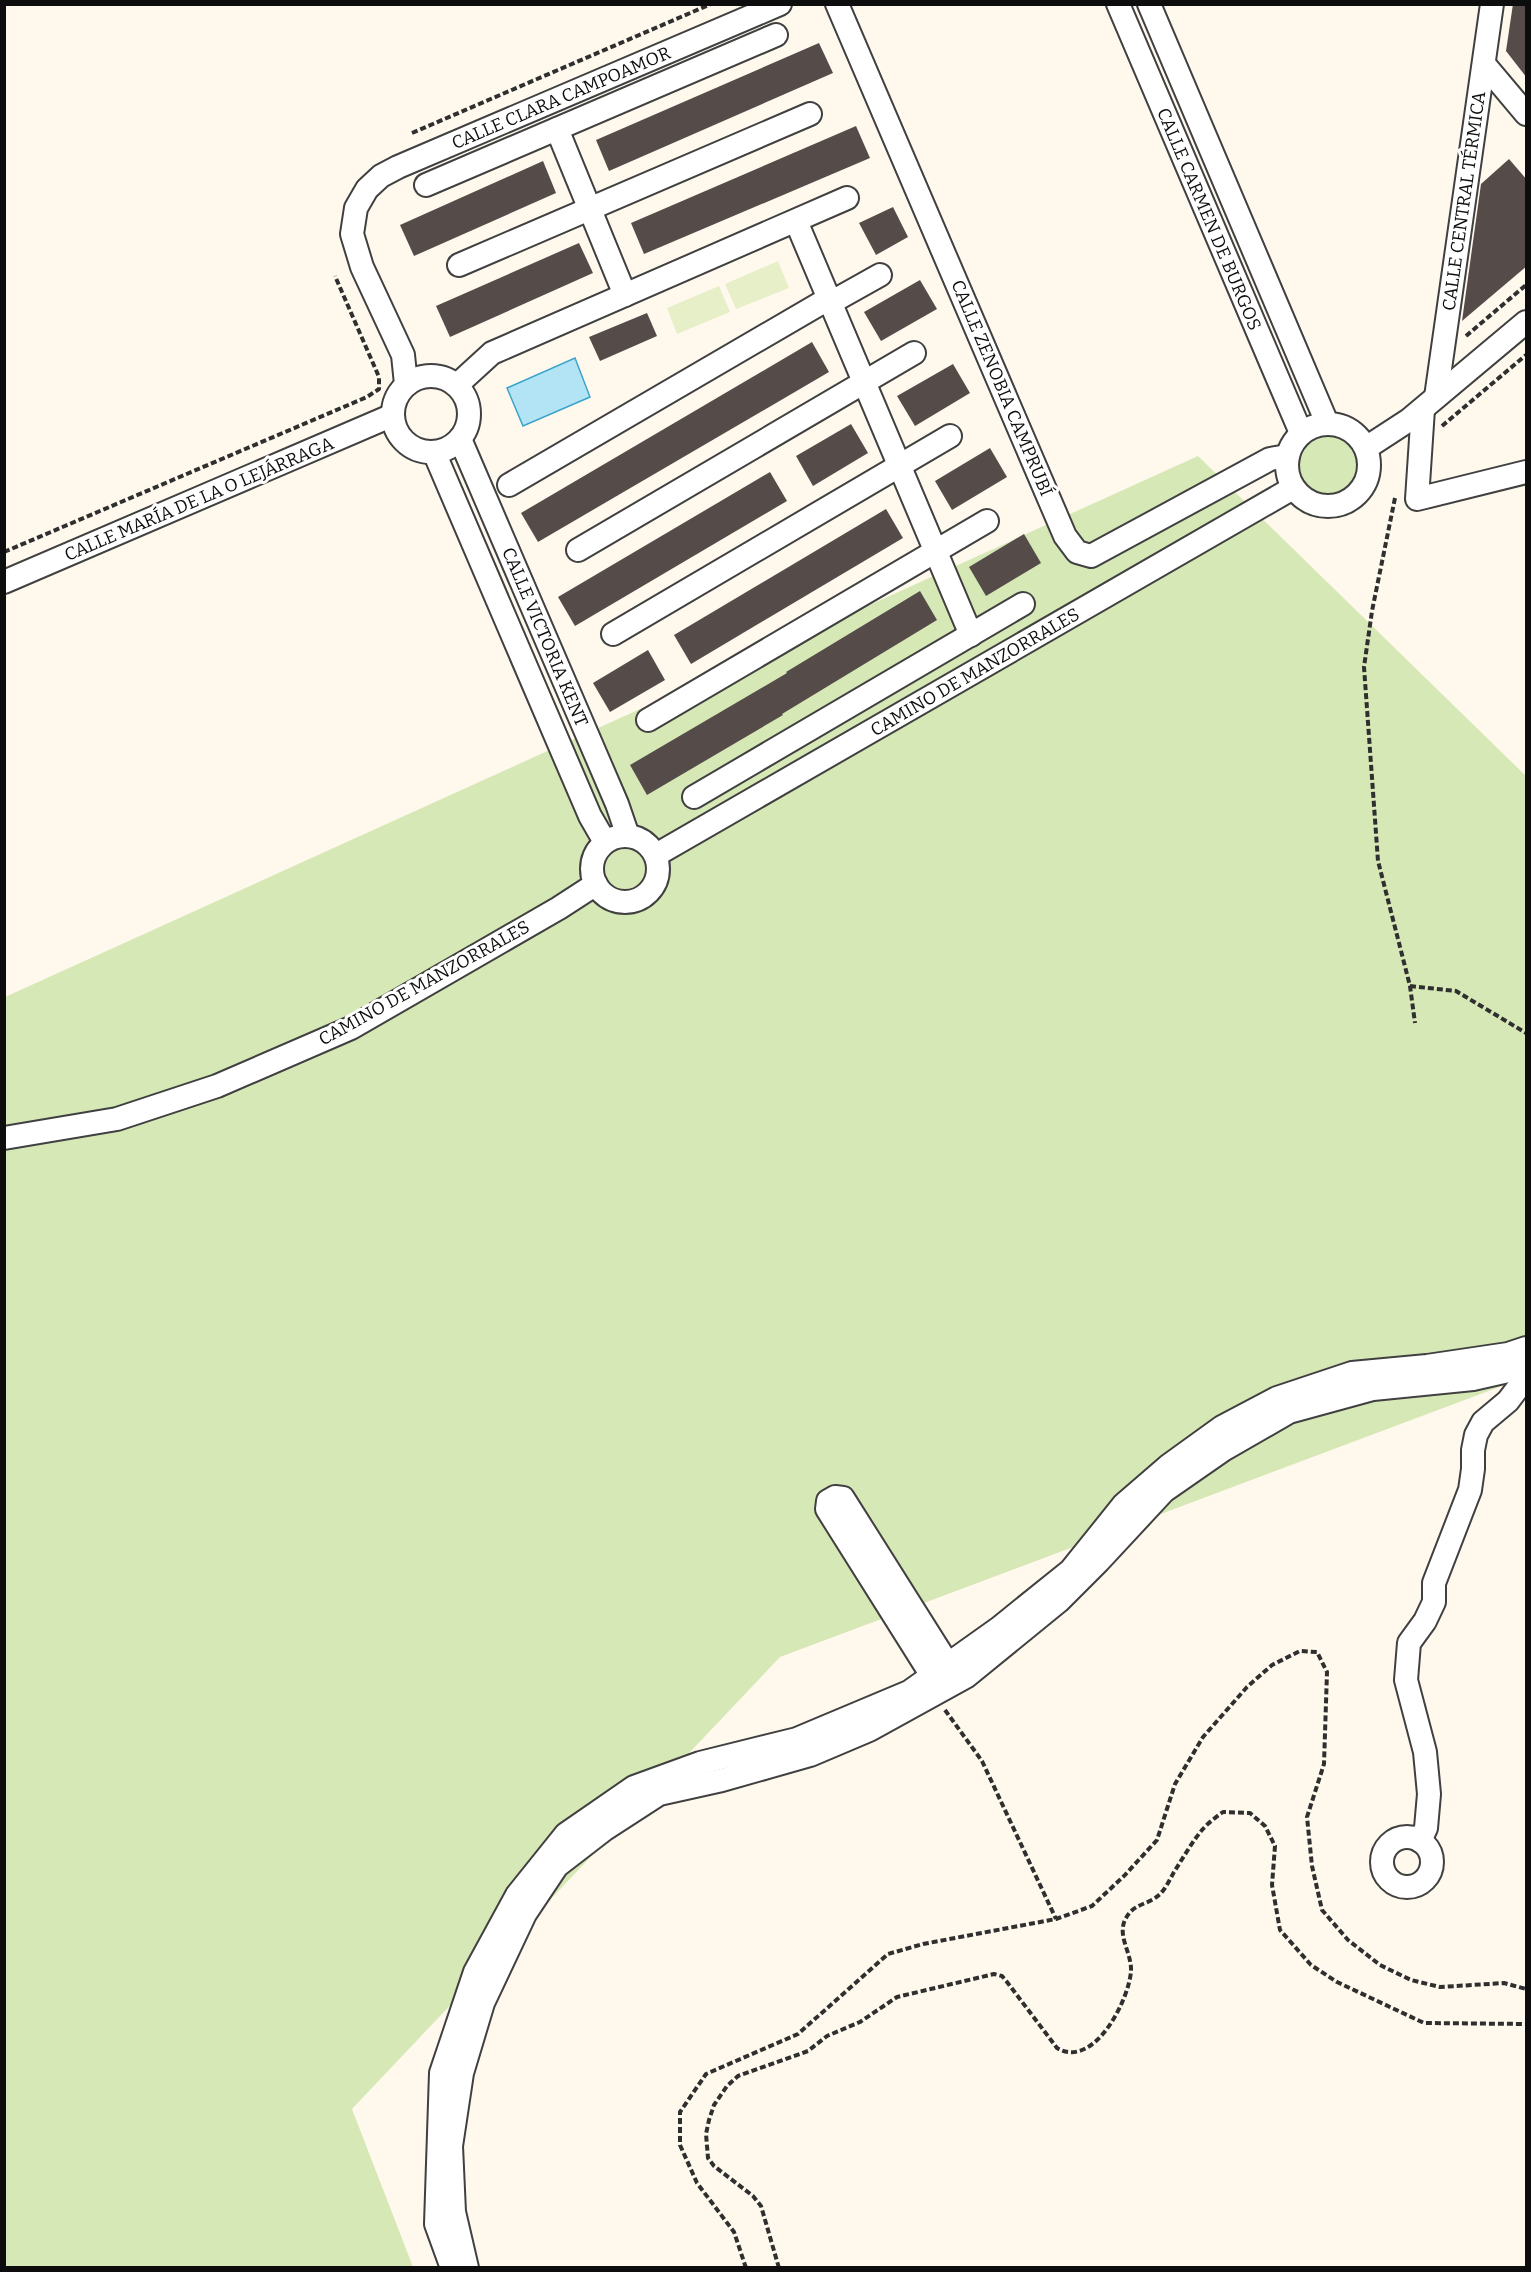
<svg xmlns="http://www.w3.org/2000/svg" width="1531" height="2272" viewBox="0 0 1531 2272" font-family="Bitter,serif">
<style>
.green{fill:#d7e8b7}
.pitch{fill:#e7efc9}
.water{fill:#b3e4f5;stroke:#3ba3ca;stroke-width:1.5}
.building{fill:#554c49}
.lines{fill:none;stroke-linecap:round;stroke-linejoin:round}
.minor-casing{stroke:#404040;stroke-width:26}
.path{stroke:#2f2f2f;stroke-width:4;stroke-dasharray:6 3;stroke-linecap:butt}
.minor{stroke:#fff;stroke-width:22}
.labels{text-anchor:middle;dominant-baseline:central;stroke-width:6;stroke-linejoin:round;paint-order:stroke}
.street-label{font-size:18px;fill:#0d0d0d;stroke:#fff}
</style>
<rect width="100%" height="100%" fill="#fff9ed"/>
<!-- green -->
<g class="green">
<circle cx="1328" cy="465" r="31"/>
<polygon points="1198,456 1526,776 1526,1377 780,1657 352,2109 413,2267 5,2267 5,997"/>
</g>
<!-- pitch -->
<g class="pitch">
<polygon points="778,261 789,288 736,309 725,284"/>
<polygon points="719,286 730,312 677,334 667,308"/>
</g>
<!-- water -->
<polygon class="water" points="575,358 590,397 523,426 507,388"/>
<!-- building -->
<g class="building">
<polygon points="1513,4 1527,4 1527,78 1506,51"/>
<polygon points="819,43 833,73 609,171 596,140"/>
<polygon points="856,126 870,158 644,254 631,223"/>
<polygon points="1509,159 1527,180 1527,266 1462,321 1481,184"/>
<polygon points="543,161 556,193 414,256 400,225"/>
<polygon points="893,207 908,237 876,255 859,223"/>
<polygon points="579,243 593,273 450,337 436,306"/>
<polygon points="920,280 937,309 881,341 864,312"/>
<polygon points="647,313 657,336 600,361 589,337"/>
<polygon points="812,342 829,372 538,542 521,513"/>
<polygon points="953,364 970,393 915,426 897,396"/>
<polygon points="851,424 868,453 813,486 796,456"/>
<polygon points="990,448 1007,477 952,510 935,481"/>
<polygon points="770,472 787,501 575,626 558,597"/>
<polygon points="886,509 903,538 691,664 674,635"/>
<polygon points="1024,534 1041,563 986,596 969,567"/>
<polygon points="920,591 937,620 782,714 783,715 647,795 630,765 787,673 786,672"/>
<polygon points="648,650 665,680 610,712 593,683"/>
</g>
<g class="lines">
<!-- minor casing -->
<g class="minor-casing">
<g id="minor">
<polyline points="837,4 1065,536 1077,552 1091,556 1270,459 1288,456"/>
<polyline points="1118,4 1301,433"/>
<polyline points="1149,4 1327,423"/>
<polyline points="1484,64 1526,114"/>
<polyline points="557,129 625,295"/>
<polyline points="426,185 776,35"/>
<polyline points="796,221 971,635"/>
<polyline points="459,265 810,114"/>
<polyline points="830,303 880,275"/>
<circle cx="431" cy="414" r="38"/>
<polyline points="406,384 403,355 362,267 352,234 356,208 367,189 381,176 398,167 780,4"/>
<polyline points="457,385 492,353 847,198"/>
<polyline points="1436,397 1492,4"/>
<polyline points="1423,409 1417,499 1526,472"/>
<circle cx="1328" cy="465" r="41"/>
<polyline points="460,439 617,804 628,836"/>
<polyline points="1366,448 1409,420 1526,322"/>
<polyline points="434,452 590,816 605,842"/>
<polyline points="509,485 828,299"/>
<polyline points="578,550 914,353"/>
<polyline points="4,582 393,415"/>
<polyline points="613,634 950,436"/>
<polyline points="648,720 987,521"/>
<polyline points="694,797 1023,604"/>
<circle cx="625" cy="869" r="33"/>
<polyline points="656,855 1293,488"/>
<polyline points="4,1138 117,1119 217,1086 351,1028 559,908 596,884"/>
<polyline points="939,1687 827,1509 828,1501 835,1497 843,1498 956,1677"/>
<circle cx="1407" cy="1862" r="25"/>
<polyline points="1420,1841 1426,1828 1429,1794 1425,1752 1406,1680 1409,1643 1425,1621 1434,1602 1434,1583 1470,1490 1473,1469 1473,1450 1476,1435 1483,1422 1508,1401 1524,1380 1519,1355"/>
<polyline points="452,2268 436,2224 441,2073 475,1972 517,1895 566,1834 634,1787 700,1763 797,1739 909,1692 999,1628 1071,1570 1124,1504 1168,1466 1222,1427 1277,1398 1352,1373 1427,1366 1508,1354 1526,1348"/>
<polyline points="467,2268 454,2212 451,2146 462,2073 483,2003 525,1914 557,1866 605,1829 659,1794 722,1780 810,1755 869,1730 967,1676 1059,1601 1099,1561 1164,1491 1223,1450 1289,1412 1373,1389 1473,1379 1526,1367"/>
</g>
</g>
<!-- path -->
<g class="path">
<polyline points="412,133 711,4"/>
<polyline points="1466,336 1526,285"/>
<polyline points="1442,426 1526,355"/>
<polyline points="1395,498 1372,611 1364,667 1378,861 1410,986 1415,1023"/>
<polyline points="4,552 367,397 379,389 379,377 335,276"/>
<polyline points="1410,986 1456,991 1526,1033"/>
<polyline points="945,1710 982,1761 1056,1919"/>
<polyline points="746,2268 734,2232 697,2183 680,2145 680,2112 706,2074 798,2034 888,1954 923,1944 1056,1919 1092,1906 1124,1876 1157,1840 1175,1784 1203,1737 1247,1687 1272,1665 1300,1651 1317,1652 1327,1672 1324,1764 1307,1817 1312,1866 1322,1910 1348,1940 1380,1965 1411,1980 1440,1987 1504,1983 1526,1989"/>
<path d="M779 2268 761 2206 753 2196 714 2166 708 2158 706 2134 709 2120 714 2105 727 2086 738 2076 808 2051 827 2036 860 2022 897 1997 994 1974 1002 1976 1007 1982 1057 2048C1094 2070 1129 2000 1131 1971 1132 1953 1116 1935 1126 1918 1134 1903 1148 1905 1159 1895 1165 1890 1170 1879 1174 1872 1183 1858 1192 1842 1202 1830 1208 1823 1216 1817 1223 1812L1250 1813 1265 1826 1275 1846 1272 1885 1280 1930 1311 1965 1337 1982 1424 2023 1526 2024"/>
</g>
<!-- minor -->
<use href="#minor" class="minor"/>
</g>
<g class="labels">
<!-- street labels -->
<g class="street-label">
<text transform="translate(561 98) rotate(-23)">CALLE CLARA CAMPOAMOR</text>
<text transform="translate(1464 201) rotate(-82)">CALLE CENTRAL TÉRMICA</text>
<text transform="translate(1209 219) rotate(67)">CALLE CARMEN DE BURGOS</text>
<text transform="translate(1002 388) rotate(67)">CALLE ZENOBIA CAMPRUBÍ</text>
<text transform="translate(199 499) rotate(-23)">CALLE MARÍA DE LA O LEJÁRRAGA</text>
<text transform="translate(545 637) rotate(67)">CALLE VICTORIA KENT</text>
<text transform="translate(975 672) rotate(-30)">CAMINO DE MANZORRALES</text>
<text transform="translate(424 983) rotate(-29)">CAMINO DE MANZORRALES</text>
</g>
</g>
<!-- border -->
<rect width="1531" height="2272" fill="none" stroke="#0d0d0d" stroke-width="12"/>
</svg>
